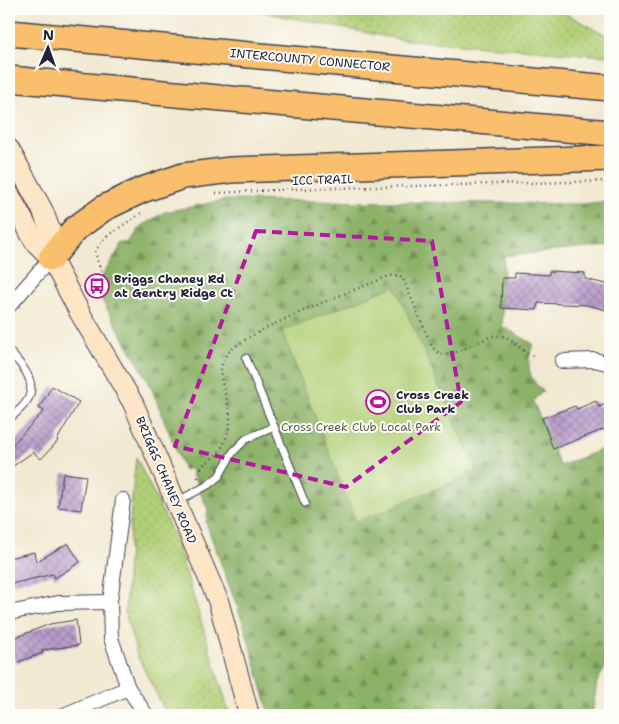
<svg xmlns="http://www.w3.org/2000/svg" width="619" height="724" viewBox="0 0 619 724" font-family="'Shantell Sans',sans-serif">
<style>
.grass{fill:url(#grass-dots);stroke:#6a7858}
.forest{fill:url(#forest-firs);stroke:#576a51}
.pitch{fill:#b1cf76;stroke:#6a7858}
.building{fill:url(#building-cross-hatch)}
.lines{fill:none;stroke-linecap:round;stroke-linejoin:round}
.service-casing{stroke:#414052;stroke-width:9}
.minor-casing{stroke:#414052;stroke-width:16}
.secondary-casing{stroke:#414052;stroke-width:22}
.motorway-casing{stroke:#414052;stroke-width:28}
.path{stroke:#414052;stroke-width:2.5;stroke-dasharray:1 4;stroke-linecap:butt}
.service{stroke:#fff;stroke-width:7}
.minor{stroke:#fff;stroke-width:14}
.secondary{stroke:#fde5c5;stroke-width:20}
.motorway{stroke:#f9bf6d;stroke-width:25}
.marked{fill:none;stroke:#b5179e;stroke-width:4;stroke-dasharray:10 6;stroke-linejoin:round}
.labels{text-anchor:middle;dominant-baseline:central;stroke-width:4;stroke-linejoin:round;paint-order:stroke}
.street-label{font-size:12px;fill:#22223b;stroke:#fdfcf7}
.poi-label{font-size:12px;font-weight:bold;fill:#22223b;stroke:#fdfcf7;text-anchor:start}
.park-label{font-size:12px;fill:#545f50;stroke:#fdfcf7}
</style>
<defs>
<pattern id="grass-dots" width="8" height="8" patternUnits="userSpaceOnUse" patternTransform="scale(1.25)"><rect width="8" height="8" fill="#b1cf76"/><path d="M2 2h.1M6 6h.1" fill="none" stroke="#98b167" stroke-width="1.8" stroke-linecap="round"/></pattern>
<pattern id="forest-firs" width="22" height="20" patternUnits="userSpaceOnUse" patternTransform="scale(1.25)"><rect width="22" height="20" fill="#8cb267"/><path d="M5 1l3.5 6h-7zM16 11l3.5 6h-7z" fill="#729056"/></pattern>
<pattern id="building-cross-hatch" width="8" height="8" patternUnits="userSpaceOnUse" patternTransform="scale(1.25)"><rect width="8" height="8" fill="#b99cca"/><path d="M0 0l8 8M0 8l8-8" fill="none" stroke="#967fa5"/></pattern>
</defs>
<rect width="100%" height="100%" fill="#fdfcf7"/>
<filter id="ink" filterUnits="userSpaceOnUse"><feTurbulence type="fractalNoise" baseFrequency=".02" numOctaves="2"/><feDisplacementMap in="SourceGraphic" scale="10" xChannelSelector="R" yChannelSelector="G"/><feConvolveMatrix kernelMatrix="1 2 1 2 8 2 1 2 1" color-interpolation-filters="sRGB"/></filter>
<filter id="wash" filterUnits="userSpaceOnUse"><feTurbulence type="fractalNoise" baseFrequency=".0096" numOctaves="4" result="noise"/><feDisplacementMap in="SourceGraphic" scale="20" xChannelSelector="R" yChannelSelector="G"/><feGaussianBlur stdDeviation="1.12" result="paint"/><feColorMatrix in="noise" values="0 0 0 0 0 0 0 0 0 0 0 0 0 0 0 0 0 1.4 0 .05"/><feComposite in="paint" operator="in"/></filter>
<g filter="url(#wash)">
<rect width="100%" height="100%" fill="#f1e9d1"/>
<!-- grass -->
<g class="grass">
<polygon points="247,9 552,9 561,11 610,37 610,54 606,56 398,39"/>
<polygon points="136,457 176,540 230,715 167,715 137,655 125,613 131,510"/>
</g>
<!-- forest -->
<path class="forest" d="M225 200 582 204 610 201V246L504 256 502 326 533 344C526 362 527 378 543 391L533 401 560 466 610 446V658L597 682 592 715H270L245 628 206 523 208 510 190 468 184 470 149 382 95 288 123 243H130L141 226 165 212Z"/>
<!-- pitch -->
<polygon class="pitch" points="395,286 477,472 356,522 282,331"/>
<g id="blocks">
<!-- building -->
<g class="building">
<polygon points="549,271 585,273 585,279 610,285 610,311 587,305 538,303 537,310 501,308 502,278 515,278 515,273 549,275"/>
<polygon points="52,386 79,402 57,440 58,441 41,459 33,452 9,469 9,448 44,411 39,408"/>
<polygon points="596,401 599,407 610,402 610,427 553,449 542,418 575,406 577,409"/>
<polygon points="63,473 86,476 81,510 58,507"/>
<polygon points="68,543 80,562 55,578 53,574 11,584 9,574 9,558 34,552 36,562"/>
<polygon points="76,620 79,645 42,650 43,653 16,663 9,646 9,640 50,624"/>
</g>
</g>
</g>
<g filter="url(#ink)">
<use href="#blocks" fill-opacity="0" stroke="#414052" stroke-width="1"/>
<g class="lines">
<!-- service casing -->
<g class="service-casing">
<g id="service">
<path d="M9 351C20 363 38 381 28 399 24 407 15 414 9 419"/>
<polyline points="246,358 305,503"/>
<polyline points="178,501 208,485 219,476 233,452 246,439 274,427"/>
</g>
</g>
<!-- minor casing -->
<g class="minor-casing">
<g id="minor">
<polyline points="9,306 51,258"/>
<polyline points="562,361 595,360 610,364"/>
<polyline points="123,500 110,602 111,638 128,688 146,715"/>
<polyline points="9,613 58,603 110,602"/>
<polyline points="64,715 128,688"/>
</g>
</g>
<!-- secondary casing -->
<g class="secondary-casing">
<g id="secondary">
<polyline points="9,149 43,211 52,236 51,258"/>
<polyline points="9,194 35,242 51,258 80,313 133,403 218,600 249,715"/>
</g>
</g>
<!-- motorway casing -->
<g class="motorway-casing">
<g id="motorway">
<polyline points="9,33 610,88"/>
<polyline points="9,79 610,133"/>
<polyline points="51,258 75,229 104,208 142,190 183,176 231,170 610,158"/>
</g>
</g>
<!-- path -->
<g class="path">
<polyline points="216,193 296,189 610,181"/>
<polyline points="91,282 104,276 98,263 95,251 107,236 143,212"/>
<path d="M198 478C198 464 210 462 218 453 224 446 227 436 229 428 235 406 215 383 223 360 232 334 359 289 389 276L400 275 404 281 432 347 440 354H452L492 336C513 333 516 350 534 356"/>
</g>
<!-- service -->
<use href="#service" class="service"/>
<!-- minor -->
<use href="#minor" class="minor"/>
<!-- secondary -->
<use href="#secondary" class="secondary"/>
<!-- motorway -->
<use href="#motorway" class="motorway"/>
</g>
</g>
<!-- marked area -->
<path class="marked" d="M256 231 432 241 461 402 346 487 175 446Z"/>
<!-- icons -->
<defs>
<g id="bus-ring" transform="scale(1.25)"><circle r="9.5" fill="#fdfcf7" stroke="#b5179e" stroke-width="1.5"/><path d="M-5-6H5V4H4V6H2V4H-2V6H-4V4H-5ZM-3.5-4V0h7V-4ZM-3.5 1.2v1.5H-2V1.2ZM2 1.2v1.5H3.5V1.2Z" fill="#b5179e"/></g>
<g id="stadium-ring" transform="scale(1.25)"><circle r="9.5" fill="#fdfcf7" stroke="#b5179e" stroke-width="1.5"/><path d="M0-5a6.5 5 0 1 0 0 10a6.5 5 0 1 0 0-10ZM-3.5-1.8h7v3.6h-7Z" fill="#b5179e"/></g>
</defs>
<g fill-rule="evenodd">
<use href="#bus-ring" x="97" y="286"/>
<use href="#stadium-ring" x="378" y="402"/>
</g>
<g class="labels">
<!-- street labels -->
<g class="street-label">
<text transform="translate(310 60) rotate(5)">INTERCOUNTY CONNECTOR</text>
<text transform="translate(323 180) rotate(-2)">ICC TRAIL</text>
<text transform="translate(166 480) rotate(67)">BRIGGS CHANEY ROAD</text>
</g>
<!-- poi labels -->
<g class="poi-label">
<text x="114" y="279">Briggs Chaney Rd<tspan x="114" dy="14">at Gentry Ridge Ct</tspan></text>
<text x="396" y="395">Cross Creek<tspan x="396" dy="14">Club Park</tspan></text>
</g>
<!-- park labels -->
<g class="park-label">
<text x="361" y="427">Cross Creek Club Local Park</text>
</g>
</g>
<!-- margin -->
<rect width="619" height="724" fill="none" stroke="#fdfcf7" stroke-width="30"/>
<!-- north arrow -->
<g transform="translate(48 48) rotate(2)" stroke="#fdfcf7" stroke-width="4" paint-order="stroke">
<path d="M0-4L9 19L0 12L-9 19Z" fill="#22223b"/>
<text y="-8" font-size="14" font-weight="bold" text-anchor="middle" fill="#22223b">N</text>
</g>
</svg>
